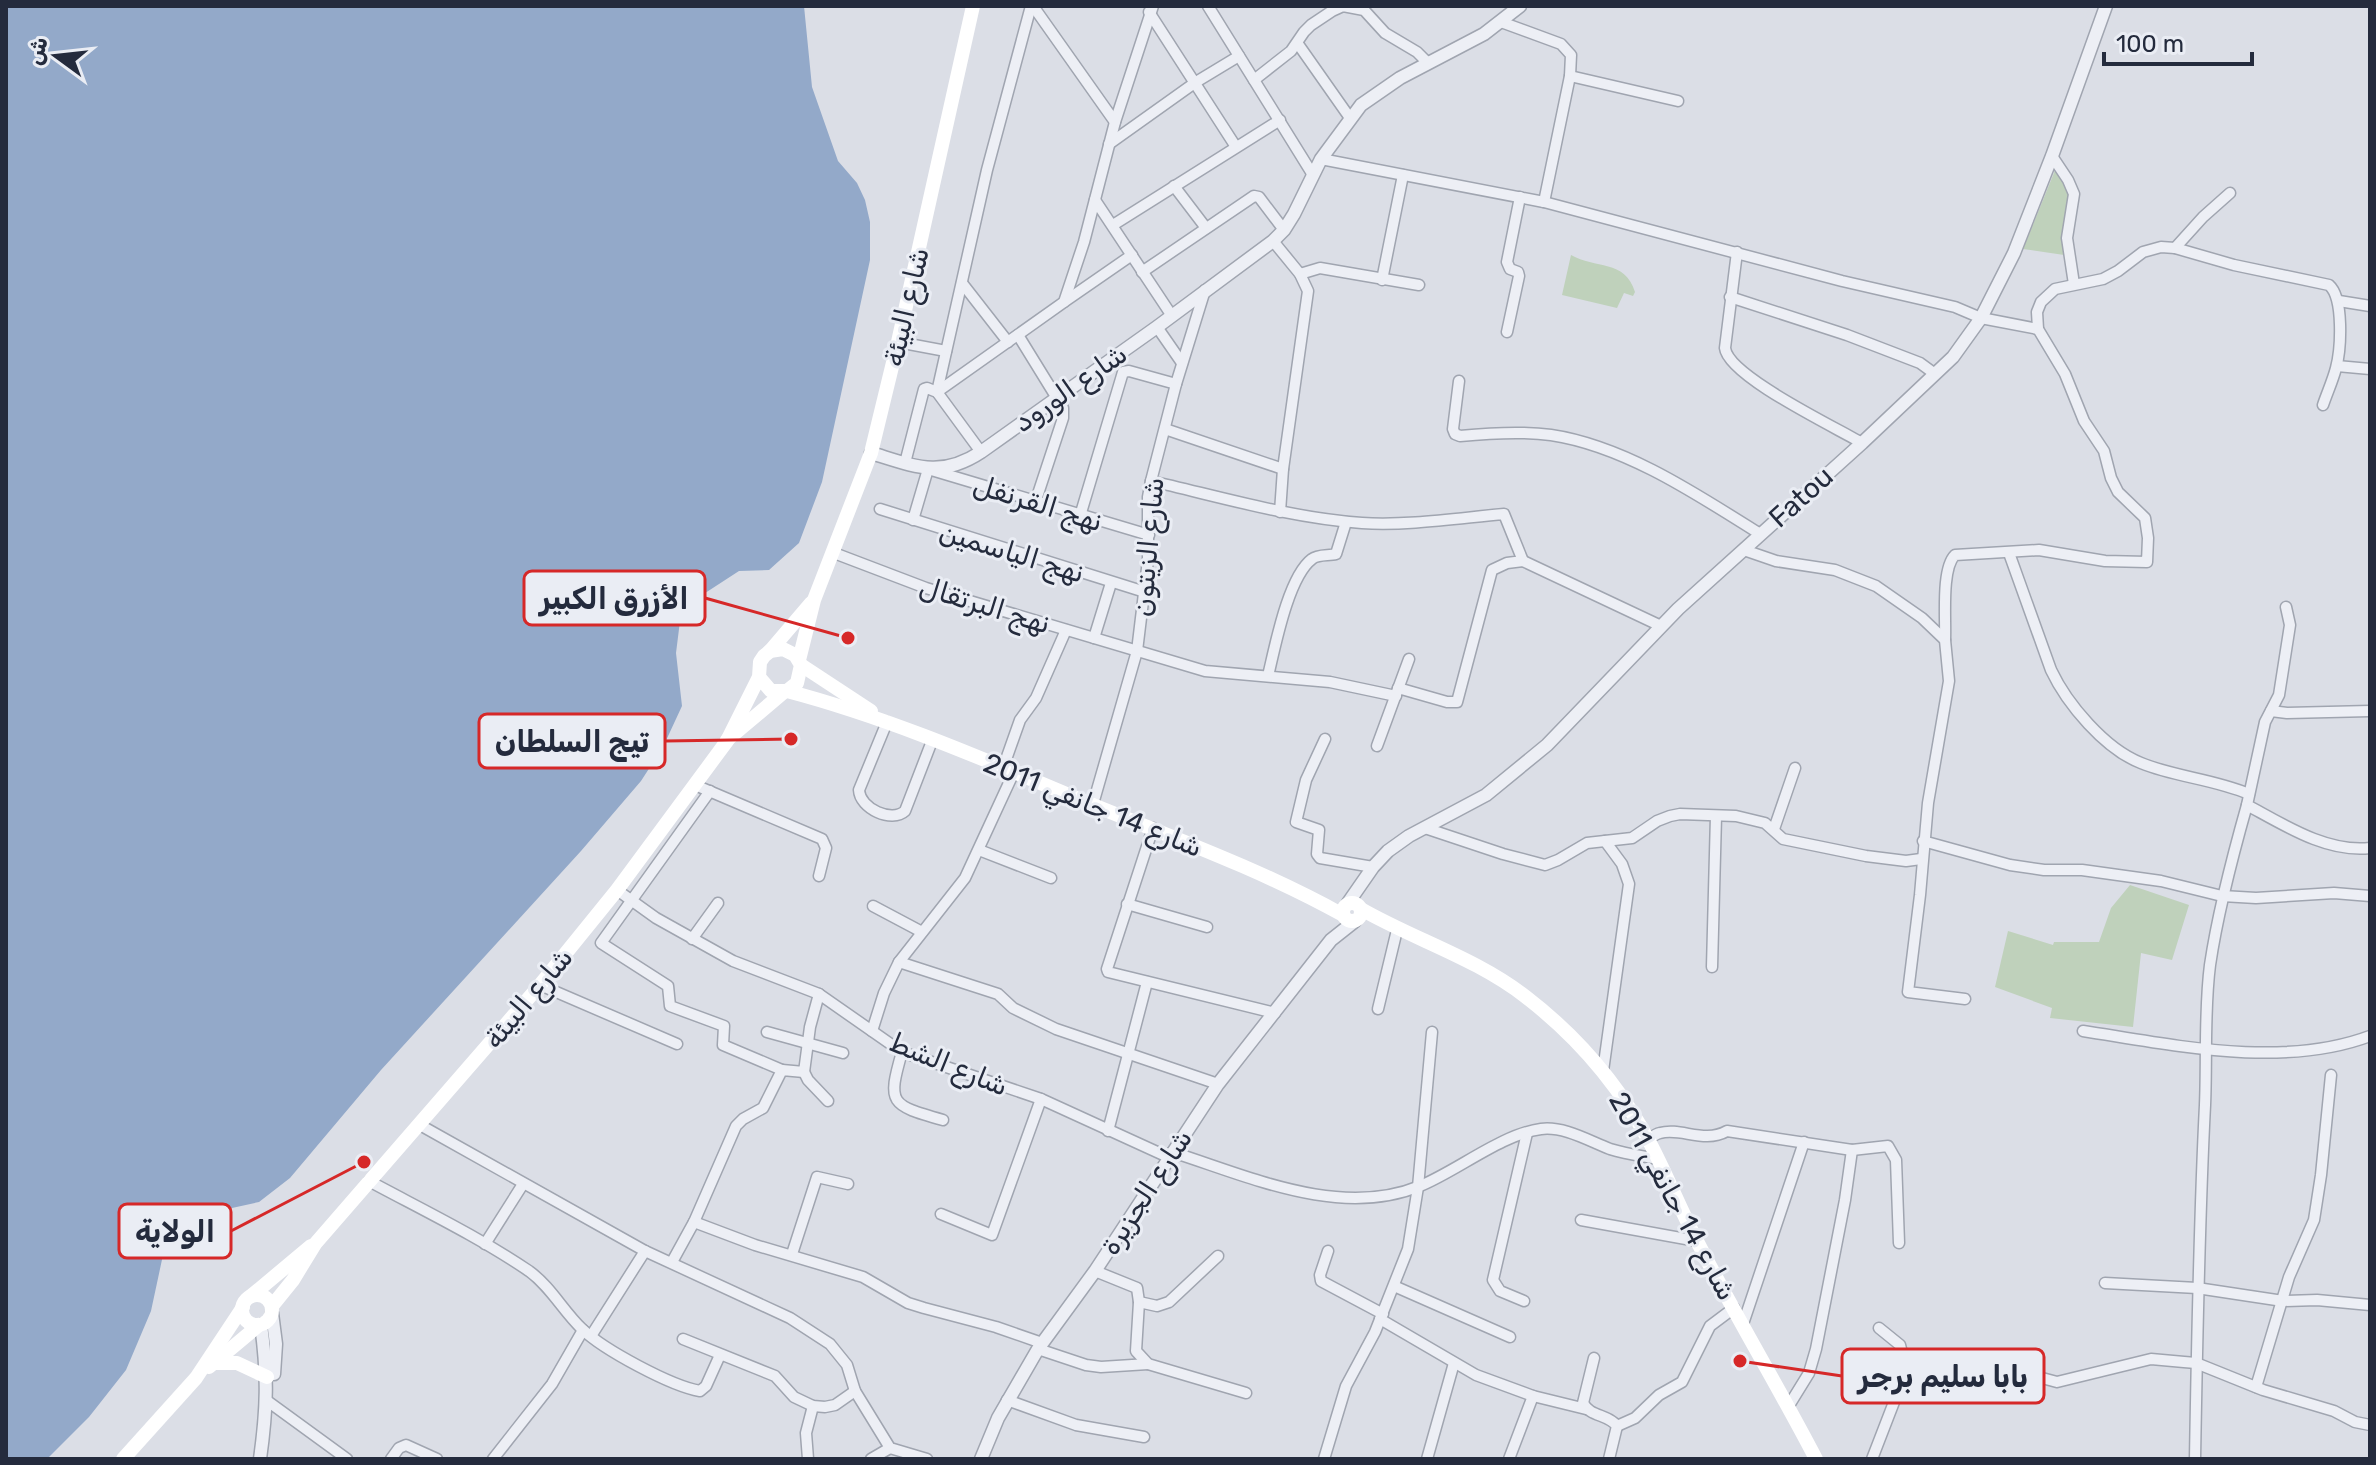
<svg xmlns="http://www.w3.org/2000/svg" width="2376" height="1465" viewBox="0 0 2376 1465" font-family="Rubik,'Noto Sans Arabic',sans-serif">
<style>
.green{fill:#bfd1bb}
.water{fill:#93a9c9}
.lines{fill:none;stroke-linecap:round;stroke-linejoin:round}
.minor-casing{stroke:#a0a5b0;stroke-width:13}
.tertiary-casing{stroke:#a0a5b0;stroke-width:15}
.minor{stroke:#edeff5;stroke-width:10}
.tertiary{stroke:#edeff5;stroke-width:12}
.secondary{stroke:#fff;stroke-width:14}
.labels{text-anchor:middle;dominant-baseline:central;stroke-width:6;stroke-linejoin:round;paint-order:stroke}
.street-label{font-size:28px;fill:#242b3d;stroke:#eaedf4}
.leader{fill:none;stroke:#d62828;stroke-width:3}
.callout-dot{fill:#d62828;stroke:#eaedf4;stroke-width:3}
.callout{fill:#eaedf4;stroke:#d62828;stroke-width:3}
.callout-label{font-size:30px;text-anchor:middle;font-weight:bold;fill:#242b3d}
</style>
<rect width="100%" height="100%" fill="#dbdee6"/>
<!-- green -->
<g class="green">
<polygon points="2056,168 2070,181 2064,255 2023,249"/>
<path d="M1571 255C1595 269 1625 259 1635 292L1633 296 1624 293 1617 308 1562 295Z"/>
<polygon points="2130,885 2189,905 2172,960 2141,953 2133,1027 2050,1018 2052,1008 1995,987 2008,931 2053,945 2054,942 2099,942 2111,908"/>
</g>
<!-- water -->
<polygon class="water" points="6,6 804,6 812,87 838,161 857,183 865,200 870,222 870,260 822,482 799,543 769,570 739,571 699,597 686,595 677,602 675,609 680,621 676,653 682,706 663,747 641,781 581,851 381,1070 290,1178 259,1202 232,1208 172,1229 166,1241 151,1311 126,1370 89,1417 47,1459 6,1459"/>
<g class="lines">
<!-- minor casing -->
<g class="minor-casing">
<g id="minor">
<polyline points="1033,6 1115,122"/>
<polyline points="1208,6 1313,175"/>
<polyline points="1149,12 1236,147"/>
<polyline points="1501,22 1561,44 1571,55 1570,76 1544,202"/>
<polyline points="1298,44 1350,118"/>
<polyline points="1570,76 1678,101"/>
<polyline points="1254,80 1291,51 1304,32 1311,25 1332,11 1343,6 1364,10 1385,33 1417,52 1428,63"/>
<polyline points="1109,144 1196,82 1239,56"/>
<polyline points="2052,156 2068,180 2074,194 2067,238 2074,284"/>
<polyline points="1321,159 1544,202 1842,281 1955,307 1981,318 2038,329"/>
<polyline points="1174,186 1206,228"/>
<polyline points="1095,200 1172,316"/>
<polyline points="1113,225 1280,120"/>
<polyline points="1273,241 1300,274 1308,291 1283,469 1280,512"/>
<polyline points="2175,248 2203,217 2230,193"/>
<path d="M1737 252 1725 348C1728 376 1835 427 1862 443"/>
<polyline points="1142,272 1254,196 1259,197 1284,230"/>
<polyline points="1300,274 1320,268 1419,285"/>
<polyline points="1382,280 1403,175"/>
<polyline points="962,283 1008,342"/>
<polyline points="1730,297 1847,335 1920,363 1935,374"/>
<polyline points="2339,301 2370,306"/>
<polyline points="1064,302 1132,255"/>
<polyline points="1157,327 1182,363"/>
<polyline points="1507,332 1519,276 1518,272 1510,269 1507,262 1520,197"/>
<polyline points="1018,335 1063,408 1063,418 1035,503"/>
<polyline points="898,342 946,351"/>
<polyline points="2337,366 2370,369"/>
<path d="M1459 381 1453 429 1455 434 1460 436C1491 433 1521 431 1551 435 1625 446 1698 495 1760 534"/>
<polyline points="937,392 1064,302 1084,242 1115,122 1153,6"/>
<polyline points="937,392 987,170 1031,6"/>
<polyline points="1165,429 1283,469"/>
<polyline points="905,463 924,389 927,388 937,392 981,452"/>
<path d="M1151 481C1221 497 1291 518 1362 523 1407 526 1459 518 1504 514L1523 561 1507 563 1492 570 1457 702H1447L1398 688"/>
<polyline points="880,509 1145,592"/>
<polyline points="1080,516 1123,372 1129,371 1176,384"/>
<polyline points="913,520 928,469 1149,535"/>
<polyline points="1744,550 1776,561 1835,570 1876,586 1922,618 1945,640 1949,681 1928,803 1920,895 1908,992 1965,999"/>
<polyline points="834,553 926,588 1205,671 1330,682 1396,696"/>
<path d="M2009 553 2051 670C2067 704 2105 749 2141 763 2175 777 2214 779 2249 794"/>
<polyline points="1523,561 1661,626"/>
<path d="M2286 607 2290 625 2279 695 2265 722 2247 805C2284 825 2327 853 2370 848"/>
<polyline points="1094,638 1111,583"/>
<path d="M1945 640C1946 619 1941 569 1955 555L2039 550 2105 561 2147 562 2148 538 2145 518 2118 492 2111 478 2104 451 2084 421 2065 374 2038 329 2037 312 2041 302 2055 289 2103 279 2118 271 2143 252 2161 247 2175 248 2234 265 2329 285C2344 298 2341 349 2336 368 2333 380 2327 393 2323 405"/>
<path d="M1268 676C1275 647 1288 577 1312 559 1318 554 1329 556 1336 554L1346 522"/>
<polyline points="2271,711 2287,713 2370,711"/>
<path d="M887 722 859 790C860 809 892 823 905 811L932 741"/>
<polyline points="1325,739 1306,780 1296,822 1319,830 1317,854 1320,858 1373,867"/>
<polyline points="1377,746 1409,659"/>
<polyline points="1003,768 1020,720 1036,698 1066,630"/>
<polyline points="695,785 822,839 826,848 819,876"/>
<polyline points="710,791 601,943 668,986 670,1006 724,1026 723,1045 782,1070"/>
<polyline points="1093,804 1137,651 1148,560 1148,497 1151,481 1176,384 1205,290"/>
<polyline points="1153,828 1107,969 1108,972 1275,1013"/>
<polyline points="1425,828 1503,854 1545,865 1558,860 1587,843 1632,838 1657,821 1670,816 1680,814 1736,816 1765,823 1783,839 1866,856 1906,861 1921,859"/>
<polyline points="1774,829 1795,768"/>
<polyline points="1923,841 2010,865 2044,870 2082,870 2161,881 2222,896 2256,898 2334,893 2370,896"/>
<polyline points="979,850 1051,878"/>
<polyline points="617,890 656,918 733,961 819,994 902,1052 1041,1099 1168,1157"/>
<polyline points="1127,904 1207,927"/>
<polyline points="873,906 922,932"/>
<polyline points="692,939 718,903"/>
<polyline points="899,962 998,994 1013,1008 1056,1029 1218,1084"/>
<polyline points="1712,967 1716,816"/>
<polyline points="540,985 677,1044"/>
<polyline points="1378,1009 1397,930"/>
<polyline points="872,1031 884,993 899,962 965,878 1014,772"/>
<path d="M2083 1031C2174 1045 2282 1069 2370 1036"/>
<polyline points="767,1032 843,1053"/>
<path d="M902 1052C887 1104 890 1105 943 1120"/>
<polyline points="1603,1071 1629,884 1622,864 1605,841"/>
<polyline points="804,1072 808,1080 828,1101"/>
<polyline points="420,1125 645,1251 790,1318 830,1344 847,1365 855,1391 890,1448 927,1459"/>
<polyline points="1108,1131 1147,982"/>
<path d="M1648 1140C1652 1137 1655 1134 1660 1133 1681 1127 1704 1144 1727 1131L1852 1150 1888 1146 1896 1160 1899 1243"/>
<path d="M1172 1152C1248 1176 1340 1219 1420 1186 1457 1171 1502 1134 1541 1129 1564 1126 1589 1141 1610 1149 1626 1154 1642 1156 1658 1159"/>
<path d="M369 1181C423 1210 479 1237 529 1271 551 1287 563 1311 582 1329 604 1350 671 1386 700 1391L706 1386 720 1355"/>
<polyline points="941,1214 992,1235 1041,1099"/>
<polyline points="1581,1220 1697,1241"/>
<polyline points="694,1222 755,1245 863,1277 908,1303 924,1308 996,1327 1042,1343"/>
<polyline points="485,1244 523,1184"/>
<polyline points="1328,1251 1320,1275 1321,1281 1383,1314"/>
<polyline points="792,1254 817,1177 848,1184"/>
<polyline points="672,1262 694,1222 736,1126 743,1119 763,1108 782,1070 804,1072 810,1027 819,994"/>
<polyline points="1095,1271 1137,1288 1139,1302 1136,1351 1148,1364 1246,1393"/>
<polyline points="2105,1283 2197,1288 2283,1301 2317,1300 2370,1305"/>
<polyline points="1394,1286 1510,1337"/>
<polyline points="1524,1301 1500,1291 1493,1280 1527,1133"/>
<polyline points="1139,1302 1157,1306 1169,1302 1218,1256"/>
<polyline points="1380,1319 1476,1375 1533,1396 1509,1459"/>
<polyline points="1743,1324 1804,1142"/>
<polyline points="591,1336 645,1251"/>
<polyline points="683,1339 775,1376 794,1397 813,1406 825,1407 835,1405 855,1391"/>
<polyline points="1038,1349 1086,1365 1101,1367 1148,1364"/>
<path d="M1594 1358 1583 1403C1590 1417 1608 1414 1617 1426L1609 1459"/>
<polyline points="1901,1384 1908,1384 1966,1357 1982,1355 1999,1358 2042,1378 2057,1382 2151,1359 2184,1362 2196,1363 2263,1390 2334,1411 2355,1422 2370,1425"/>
<polyline points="2256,1387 2289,1277 2314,1220 2321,1175 2331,1075"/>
<polyline points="1533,1396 1586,1409"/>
<polyline points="266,1400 347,1459"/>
<polyline points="1007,1400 1076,1425 1144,1437"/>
<polyline points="1788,1407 1809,1373 1816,1349 1845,1200 1852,1150"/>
<polyline points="1617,1426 1635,1418 1659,1395 1682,1382 1710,1326 1734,1308"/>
<polyline points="391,1459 399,1448 406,1445 437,1459"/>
<polyline points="493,1459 552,1384 583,1330"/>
<polyline points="808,1459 806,1433 813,1406"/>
<polyline points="871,1459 890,1448"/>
<polyline points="1324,1459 1346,1386 1375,1332 1408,1249 1418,1187 1432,1032"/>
<polyline points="1427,1459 1454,1363"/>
<polyline points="1872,1459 1901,1384 1903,1357 1900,1345 1879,1328"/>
<path d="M2195 1459C2197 1341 2199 1223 2205 1105 2207 1059 2204 1011 2210 965 2218 911 2232 858 2247 805"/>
</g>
</g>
<!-- tertiary casing -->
<g class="tertiary-casing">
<g id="tertiary">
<path d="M871 453C914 466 940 479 981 452L1157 327 1273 241 1284 230 1294 214 1321 159 1361 105 1400 78 1484 34 1520 6"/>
<polyline points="1348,903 1373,867 1388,851 1409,836 1486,795 1547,745 1678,609 1862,443 1953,357 1981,318 2014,253 2052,156 2106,6"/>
<polyline points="272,1313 276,1344 274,1374"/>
<path d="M260 1459C267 1409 268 1375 261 1325"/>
<polyline points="981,1459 998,1418 1038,1349 1095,1271 1218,1084 1331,940 1355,921"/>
</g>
</g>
<!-- minor -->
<use href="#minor" class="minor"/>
<!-- tertiary -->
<use href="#tertiary" class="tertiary"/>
<!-- secondary -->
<g class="secondary">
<polyline points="770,651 811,603"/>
<polyline points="799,660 814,600 871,453 898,342 973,6"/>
<polyline points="801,665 871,711"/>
<path d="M787 691C890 718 990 762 1088 803 1174 838 1262 870 1343 915"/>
<polyline points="727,740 784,692"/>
<circle cx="1352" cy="912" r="9"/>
<path d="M1361 909C1415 940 1476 958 1526 997 1578 1037 1619 1085 1650 1143 1667 1175 1680 1209 1697 1241 1735 1315 1778 1386 1816 1459"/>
<circle cx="257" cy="1310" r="15"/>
<polyline points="251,1296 311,1246"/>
<polyline points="272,1306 293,1280 315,1244 540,985 617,890 727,741 759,677 760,662 764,656 770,651 783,649 795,655 801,665 797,683 787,691 771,691 759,677"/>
<polyline points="215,1363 237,1363 267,1377"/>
<polyline points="209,1367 259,1325"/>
<polyline points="123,1459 196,1378 243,1307"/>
</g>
</g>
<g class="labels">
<!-- street labels -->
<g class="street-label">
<text transform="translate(906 307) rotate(-77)">شارع البيئة</text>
<text transform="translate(1070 388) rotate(-35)">شارع الورود</text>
<text transform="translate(1801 497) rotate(-42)">Fatou</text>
<text transform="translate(1038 503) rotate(17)">نهج القرنفل</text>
<text transform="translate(1148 547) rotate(-85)">شارع الزيتون</text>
<text transform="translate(1012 552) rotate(17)">نهج الياسمين</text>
<text transform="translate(985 605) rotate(17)">نهج البرتقال</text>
<text transform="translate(1093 805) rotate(22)">شارع 14 جانفي 2011</text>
<text transform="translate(528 998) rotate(-50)">شارع البيئة</text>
<text transform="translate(949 1064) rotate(22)">شارع الشط</text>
<text transform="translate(1146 1192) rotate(-57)">شارع الجزيرة</text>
<text transform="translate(1673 1196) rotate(61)">شارع 14 جانفي 2011</text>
</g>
</g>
<!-- callouts -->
<path class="leader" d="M848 638L705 598M791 739L665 741M364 1162L231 1231M1740 1361L1842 1376"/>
<g class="callout-dot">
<circle cx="848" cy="638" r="8"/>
<circle cx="791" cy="739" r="8"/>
<circle cx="364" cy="1162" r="8"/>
<circle cx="1740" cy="1361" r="8"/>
</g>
<g class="callout">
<rect x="524" y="571" width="181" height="54" rx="8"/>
<rect x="479" y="714" width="186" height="54" rx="8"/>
<rect x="119" y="1204" width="112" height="54" rx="8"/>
<rect x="1842" y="1349" width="202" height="54" rx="8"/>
</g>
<g class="callout-label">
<text x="614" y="609">الأزرق الكبير</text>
<text x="572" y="752">تيج السلطان</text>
<text x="175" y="1242">الولاية</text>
<text x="1943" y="1387">بابا سليم برجر</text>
</g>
<!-- border -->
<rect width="2376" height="1465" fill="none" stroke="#242b3d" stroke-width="16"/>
<!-- north arrow -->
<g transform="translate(56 56) rotate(285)" stroke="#eaedf4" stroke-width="6" paint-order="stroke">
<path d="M0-6L14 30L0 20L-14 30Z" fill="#242b3d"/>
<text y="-12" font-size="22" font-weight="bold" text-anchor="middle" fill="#242b3d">ش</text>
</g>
<!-- scale -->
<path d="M2104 52v12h148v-12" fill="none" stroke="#242b3d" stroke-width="4"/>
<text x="2116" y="52" font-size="24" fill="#242b3d" stroke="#eaedf4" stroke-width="6" paint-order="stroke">100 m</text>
</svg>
